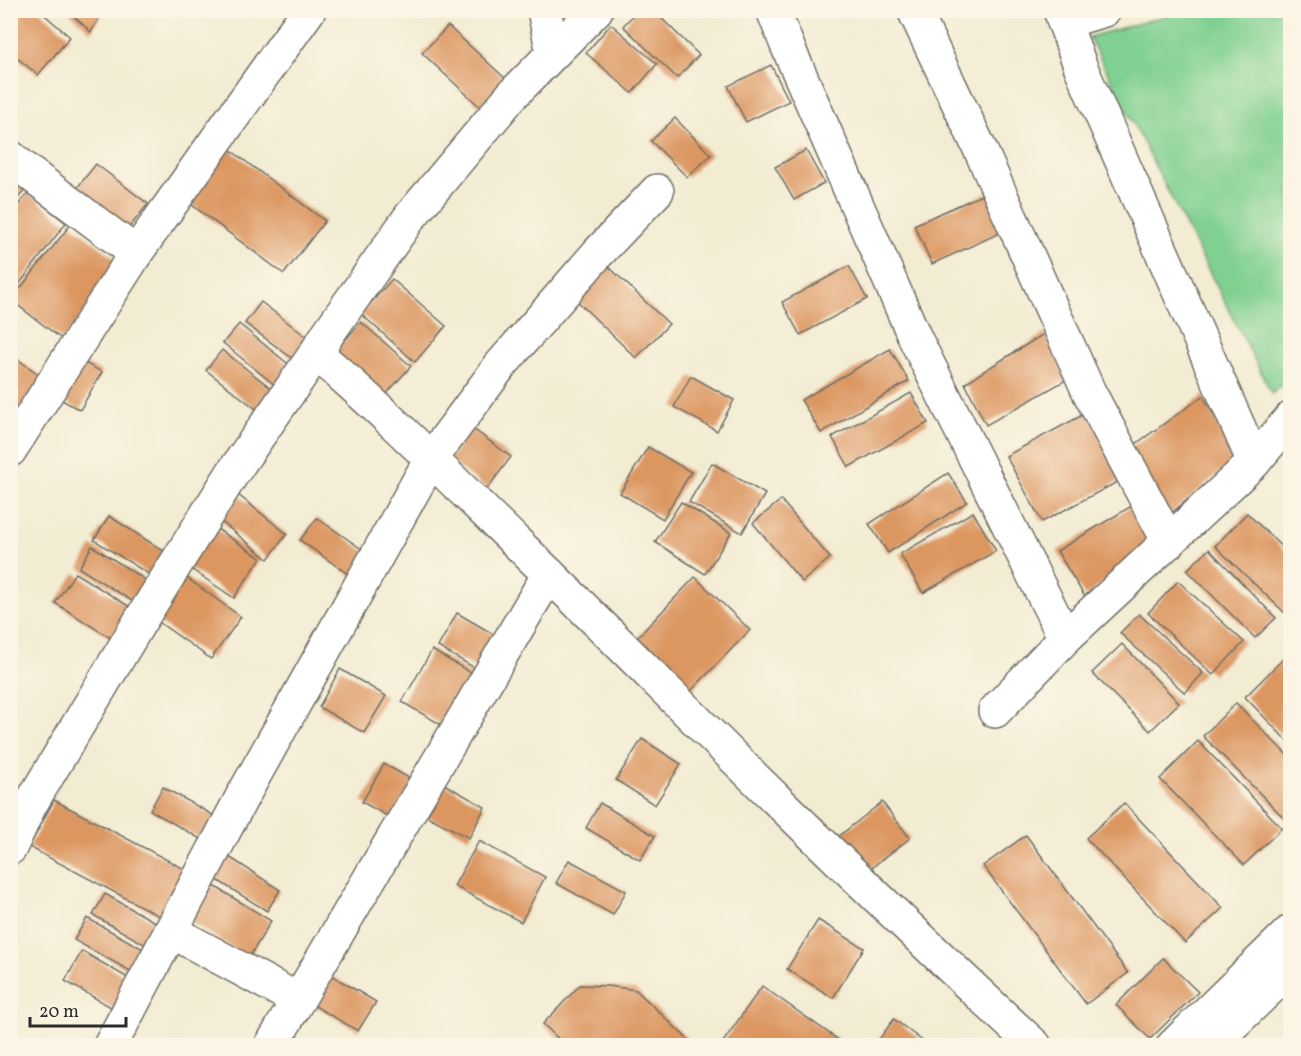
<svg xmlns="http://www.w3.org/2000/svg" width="1301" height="1056" viewBox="0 0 1301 1056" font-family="Vollkorn,serif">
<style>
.green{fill:#80d091;stroke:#567e5e;stroke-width:1.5}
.building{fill:#dc9660}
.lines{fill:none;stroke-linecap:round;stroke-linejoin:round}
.minor-casing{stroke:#716f66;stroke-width:36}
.minor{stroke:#fff;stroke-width:33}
</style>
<rect width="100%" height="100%" fill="#fcf5e5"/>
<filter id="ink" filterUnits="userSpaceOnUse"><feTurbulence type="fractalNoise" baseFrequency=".0167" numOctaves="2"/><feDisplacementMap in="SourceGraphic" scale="12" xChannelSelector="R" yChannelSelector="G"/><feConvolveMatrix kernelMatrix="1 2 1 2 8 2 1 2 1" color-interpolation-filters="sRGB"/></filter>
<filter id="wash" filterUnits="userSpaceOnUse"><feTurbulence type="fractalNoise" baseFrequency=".008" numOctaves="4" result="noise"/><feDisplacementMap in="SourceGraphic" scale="24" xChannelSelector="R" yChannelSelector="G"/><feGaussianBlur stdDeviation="1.35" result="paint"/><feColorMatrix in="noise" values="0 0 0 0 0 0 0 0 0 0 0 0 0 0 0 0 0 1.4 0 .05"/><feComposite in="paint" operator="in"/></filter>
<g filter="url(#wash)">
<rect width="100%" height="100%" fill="#f2ecd3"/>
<!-- green -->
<polygon class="green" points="1183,11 1290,11 1290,376 1272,394 1089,37"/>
<g id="blocks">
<!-- building -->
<g class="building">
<polygon points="10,10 39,10 70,37 38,75 10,52"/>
<polygon points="67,10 104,10 91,32"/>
<polygon points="638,10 653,10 699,55 677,78 623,26"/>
<polygon points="611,24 657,64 632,93 586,53"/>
<polygon points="448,26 506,79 480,107 422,53"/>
<polygon points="771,65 789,101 746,122 728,86"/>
<polygon points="675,118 711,155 687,177 651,141"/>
<polygon points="220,142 325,221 284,274 180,196"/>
<polygon points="806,150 824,183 794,200 775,167"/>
<polygon points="96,164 148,204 128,229 76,189"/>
<polygon points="10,173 28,186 10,208"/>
<polygon points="995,189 1013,227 932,264 914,225"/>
<polygon points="28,193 66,223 10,296 10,215"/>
<polygon points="71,224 122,264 63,340 11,300"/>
<polygon points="608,266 669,324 636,358 576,300"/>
<polygon points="849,266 867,299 800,335 782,302"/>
<polygon points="392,279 446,326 415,362 361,314"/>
<polygon points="261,302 312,341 297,362 245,323"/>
<polygon points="361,322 411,366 381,400 331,356"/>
<polygon points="239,324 292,367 276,386 223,343"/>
<polygon points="1045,333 1066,380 986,425 965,383"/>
<polygon points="890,349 909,381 821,433 801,400"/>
<polygon points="222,350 276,392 260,412 206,370"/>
<polygon points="10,354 47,380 25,411 10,401"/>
<polygon points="79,360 102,372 80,410 58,398"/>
<polygon points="691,376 734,400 717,431 674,407"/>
<polygon points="911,393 928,423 849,467 832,437"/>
<polygon points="1203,396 1238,457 1168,516 1123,453"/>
<polygon points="1088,412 1123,479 1042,522 1006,456"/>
<polygon points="472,428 511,457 487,489 449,460"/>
<polygon points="648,447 691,472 663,519 620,493"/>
<polygon points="712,463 765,494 742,533 689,502"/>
<polygon points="948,473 967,502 888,553 869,524"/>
<polygon points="237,494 287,534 268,559 218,519"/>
<polygon points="781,500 830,558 802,582 753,523"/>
<polygon points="681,502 731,533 705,574 655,542"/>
<polygon points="1138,502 1155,540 1085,597 1057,551"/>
<polygon points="973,512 996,551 923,593 900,554"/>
<polygon points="1247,513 1290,555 1290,618 1215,546"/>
<polygon points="109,516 173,557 158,580 94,540"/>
<polygon points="317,518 366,552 355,579 300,540"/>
<polygon points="211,525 261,558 234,598 185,565"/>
<polygon points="92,546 149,582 135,603 79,568"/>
<polygon points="1209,549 1276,618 1255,638 1187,570"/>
<polygon points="75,573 135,610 115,641 55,603"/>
<polygon points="183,575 241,617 211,659 153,618"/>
<polygon points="695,577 750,630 686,696 631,644"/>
<polygon points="1178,581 1244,642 1213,675 1148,613"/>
<polygon points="457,613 502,639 482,672 438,647"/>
<polygon points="1139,614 1203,673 1185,693 1120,633"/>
<polygon points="1122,644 1179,703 1150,731 1092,673"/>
<polygon points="432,650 475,675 445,727 402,702"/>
<polygon points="1290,652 1290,744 1245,697"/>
<polygon points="340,669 386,696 364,733 319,707"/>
<polygon points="1236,703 1290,758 1290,824 1203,736"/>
<polygon points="642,739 681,764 655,805 616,780"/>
<polygon points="1198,741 1282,828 1244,865 1160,779"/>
<polygon points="384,764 418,783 396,821 362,802"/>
<polygon points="444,784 485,807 469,838 427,816"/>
<polygon points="163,787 222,820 209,844 150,810"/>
<polygon points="54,800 190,872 165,919 29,847"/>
<polygon points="882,802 910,838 862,875 834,840"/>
<polygon points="600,803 655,836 640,860 586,828"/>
<polygon points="1124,803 1223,908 1185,943 1086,838"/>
<polygon points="1026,835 1128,973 1086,1004 983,866"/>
<polygon points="479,841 545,877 521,922 454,886"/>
<polygon points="223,853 280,890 267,911 209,875"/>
<polygon points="569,860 626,891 613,915 556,883"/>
<polygon points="211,884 271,921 249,958 189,921"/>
<polygon points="105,894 164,927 151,948 93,915"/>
<polygon points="87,918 152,954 139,976 74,940"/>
<polygon points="818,920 864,948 833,998 787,969"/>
<polygon points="82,951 133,981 116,1010 65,981"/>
<polygon points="1163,958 1198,992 1150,1039 1116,1005"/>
<polygon points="331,975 376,1002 358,1031 313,1005"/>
<polygon points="580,985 608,986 636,990 695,1046 566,1046 543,1024"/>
<polygon points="762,986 847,1046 729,1046 723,1042"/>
<polygon points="894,1019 929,1046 874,1046"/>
<polygon points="10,1037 28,1046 10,1046"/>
</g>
</g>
</g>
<g filter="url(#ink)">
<use href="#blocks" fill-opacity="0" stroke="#716f66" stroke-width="1.5"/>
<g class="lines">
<!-- minor casing -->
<g class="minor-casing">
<g id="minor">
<polyline points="544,10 553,53"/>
<polyline points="773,10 787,45 915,338 1065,638"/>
<polyline points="914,10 981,151 1089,392 1169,542"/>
<polyline points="1060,10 1081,68 1254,462"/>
<polyline points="1064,22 1104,10"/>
<polyline points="10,157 32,175 136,253"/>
<path d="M316 353C386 413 451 479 517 543 604 627 690 715 777 800 862 883 947 965 1035 1046"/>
<polyline points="10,450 136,253 309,10"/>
<polyline points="995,711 1065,638 1254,462 1290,419"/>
<polyline points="10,848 30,805 142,618 232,474 316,353 329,332 410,217 512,95 596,10"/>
<polyline points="171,931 298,1000"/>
<polyline points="110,1046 241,799 431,459 500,366 598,253 657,191"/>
<polyline points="271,1046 549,574"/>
<polyline points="1173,1046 1290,932"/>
<polyline points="1210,1046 1290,969"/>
</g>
</g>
<!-- minor -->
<use href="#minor" class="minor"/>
</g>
</g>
<!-- margin -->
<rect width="1301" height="1056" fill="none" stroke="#fcf5e5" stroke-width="36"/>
<!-- scale -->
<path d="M30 1017v9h96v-9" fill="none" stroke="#2b2b2b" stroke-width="3"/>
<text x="39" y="1017" font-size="18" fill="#2b2b2b" stroke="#fcf5e5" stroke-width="4.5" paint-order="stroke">20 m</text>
</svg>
